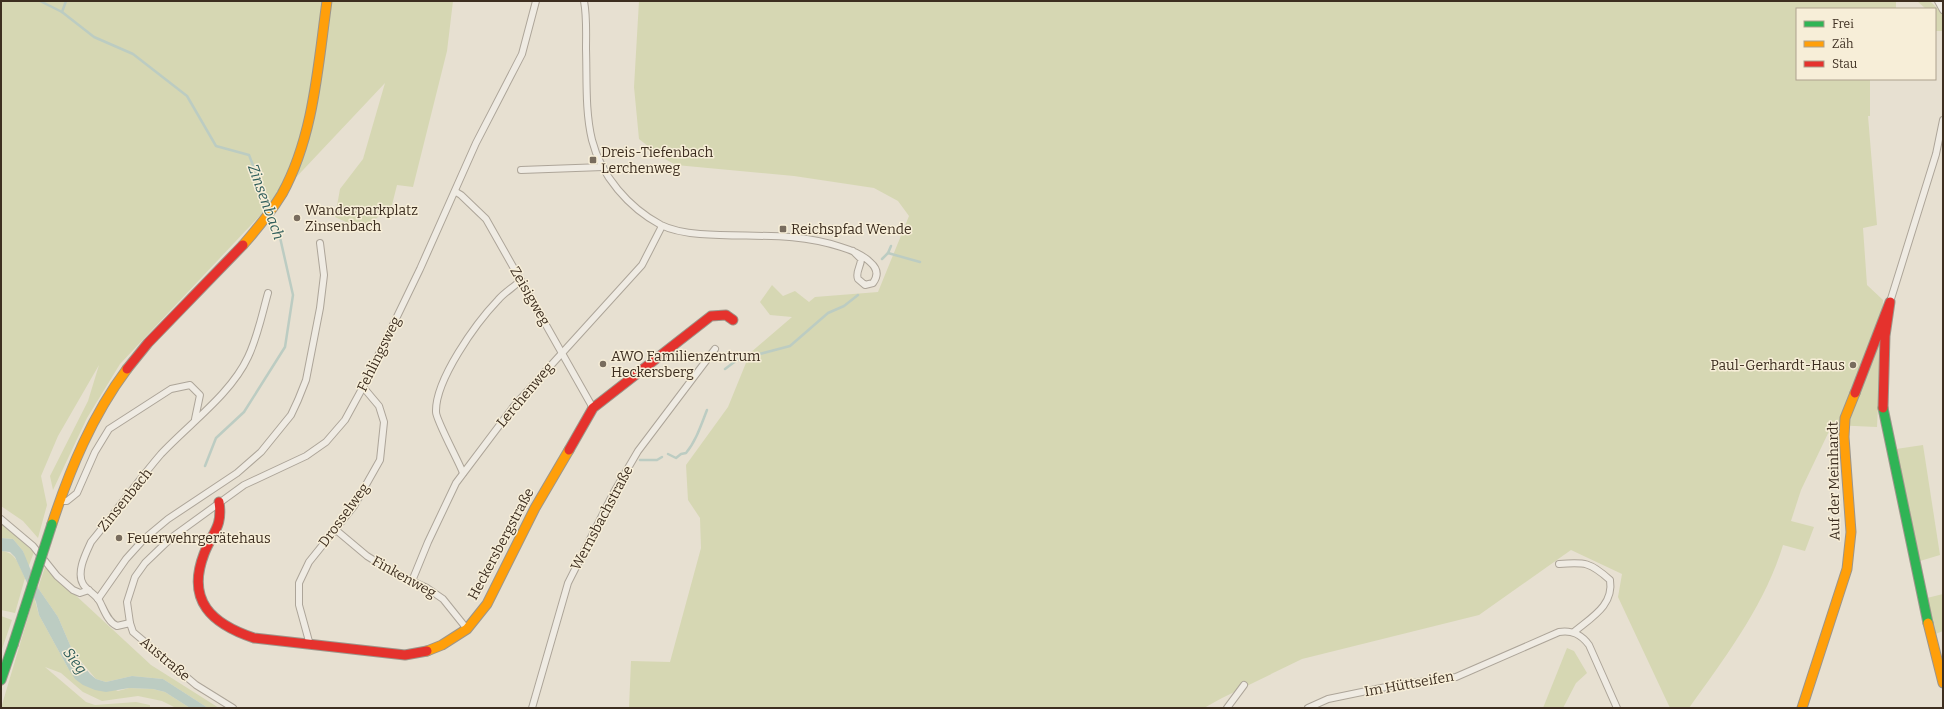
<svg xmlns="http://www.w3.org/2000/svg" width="1944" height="709" viewBox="0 0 1944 709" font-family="Bitter,serif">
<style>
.green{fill:#d6d7b3}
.water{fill:#bcccc2}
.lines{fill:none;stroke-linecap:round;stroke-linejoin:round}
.stream{stroke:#bcccc2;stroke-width:2.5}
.street-casing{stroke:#ada599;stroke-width:8}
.fast-casing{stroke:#9c958a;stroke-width:11}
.slow-casing{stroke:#9c958a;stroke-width:11}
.jam-casing{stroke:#9c958a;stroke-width:11}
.street{stroke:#efebe3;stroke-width:6}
.fast{stroke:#30b455;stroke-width:9}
.slow{stroke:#ff9f0a;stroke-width:9}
.jam{stroke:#e5322d;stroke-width:9}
.fast-bridge-casing{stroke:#9c958a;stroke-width:11;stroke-linecap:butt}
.fast-bridge{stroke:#30b455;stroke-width:9}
.poi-dot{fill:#786c5e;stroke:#f7eed8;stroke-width:1.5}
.labels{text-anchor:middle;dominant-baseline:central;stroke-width:3;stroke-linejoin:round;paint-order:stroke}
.poi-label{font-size:14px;fill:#3d2e20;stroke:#f7eed8;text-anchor:start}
.street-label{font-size:14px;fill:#3d2e20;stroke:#f7eed8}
.water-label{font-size:15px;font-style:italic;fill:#2f5d5a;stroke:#f7eed8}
</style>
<rect width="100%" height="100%" fill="#e7e0d1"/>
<!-- green -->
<g class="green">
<polygon points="1,1 453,1 447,51 413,187 397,185 392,205 365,228 348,223 335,217 340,189 363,159 385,83 120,364 87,418 53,490 50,476 88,401 99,365 58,436 41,476 47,505 38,538 23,521 1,506"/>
<path d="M639 1H1898L1896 2V9H1797V79H1870V116H1868L1877 225 1863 228 1867 285 1883 300 1877 427 1832 425 1801 490 1791 521 1814 527 1805 551 1783 545C1765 605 1725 658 1689 708H1670L1618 597 1622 574 1571 550 1479 615 1302 659 1222 698 1204 708H629L631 661 670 662 701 548 700 518 688 500 686 465 728 407 750 353 792 317 770 315 760 302 772 285 783 296 795 291 809 302 815 297 878 292 909 216 898 201 874 188 794 176 676 165 663 158 639 139 634 87Z"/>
<polygon points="1917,1 1930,1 1943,14 1943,31 1935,31 1935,9 1926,9"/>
<polygon points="1923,445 1940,555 1920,561 1896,449"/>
<polygon points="1,523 34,552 28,568 23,551 13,539 1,538"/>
<path d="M1 551C16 552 19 565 25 578L15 613 1 610Z"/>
<polygon points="45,567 151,665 219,708 208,708 163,679 132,676 106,682 96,679 73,652 58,617 38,588"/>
<polygon points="1943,594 1943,631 1933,635 1927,598"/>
<polygon points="34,597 39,615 68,668 118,691 129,688 153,689 165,692 190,708 176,708 162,701 138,696 102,701 83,692 61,673 45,667 86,702 95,705 136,702 150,705 150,708 1,708"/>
<polygon points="1,616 12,620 1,652"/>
<polygon points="1567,648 1574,651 1587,673 1576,683 1563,708 1543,708"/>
</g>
<!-- water -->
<polygon class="water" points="1,538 13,539 23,551 38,588 58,617 73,652 90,674 96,679 106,682 132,676 163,679 208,708 190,708 165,692 153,689 129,688 106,692 95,690 83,685 75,679 68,668 39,615 36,602 15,557 10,552 1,551"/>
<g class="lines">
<!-- stream -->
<g class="stream">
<polyline points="40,1 62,12 94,37 133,54 187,96 216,146 249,155 270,209"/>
<polyline points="62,12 66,1"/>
<polyline points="888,253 920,262"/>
<polyline points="882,259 888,253 891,246"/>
<polyline points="725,369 737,360 790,346 828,313 844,306 858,295"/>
<path d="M668 454 676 458 681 454 686 453C696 441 701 425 707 410"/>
<polyline points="640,460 657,460 662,457"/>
<polyline points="205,466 216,438 244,412 285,347 293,295 279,233 272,213"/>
</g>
<!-- street casing -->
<g class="street-casing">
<g id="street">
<path d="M584 1C587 17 586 34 586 49 587 79 585 111 592 140 601 176 629 208 661 225 671 230 688 233 700 234 750 238 791 231 841 247 851 250 862 254 870 262 877 268 879 275 873 283L865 285 858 279C855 272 861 267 861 259L853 251"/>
<polyline points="1938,1 1943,10"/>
<polyline points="521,170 603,167"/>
<polyline points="456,192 461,195 486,219 593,408"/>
<polyline points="1890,302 1936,154 1943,120"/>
<path d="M463 473C459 462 436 420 436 412 435 380 476 323 498 300 505 292 514 287 521 280"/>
<polyline points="59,501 67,501 77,493 95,452 109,429 171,389 190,385 200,395 195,419"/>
<polyline points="1,519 33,546 57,576 73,590 80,593 89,590"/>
<polyline points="336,530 367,556 396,574 427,588 443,599 467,629"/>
<path d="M1559 564C1585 562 1590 562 1610 580 1614 605 1592 617 1574 632"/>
<polyline points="412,581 428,542 456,483 514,406 642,265 662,226"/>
<polyline points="98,599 126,559 144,539 168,519 237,473 261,452 291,415 298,400 306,380 320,308 324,275 320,243"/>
<polyline points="130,623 127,602 135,577 145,563 171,538 244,485 306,456 326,442 345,420 363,387 420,269 476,143 522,54 536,1"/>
<polyline points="310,645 299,605 299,583 309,562 354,506 380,460 384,422 379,406 363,387"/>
<path d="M233 708 196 685 133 632 130 623 117 626C108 622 104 610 100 602 96 594 87 591 83 584 76 572 86 553 91 542 115 513 137 482 161 454 189 424 231 394 248 357 258 336 262 314 268 293"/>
<polyline points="532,708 568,583 614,492 638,451 715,349"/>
<polyline points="1227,708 1244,685"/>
<path d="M1308 708 1328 699 1391 686 1456 677 1559 632C1572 630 1581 634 1589 645L1617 708"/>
</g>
</g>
<!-- fast casing -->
<g class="fast-casing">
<g id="fast">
<polyline points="1883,408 1928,623"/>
<polyline points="1,680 13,645"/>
</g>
</g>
<!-- slow casing -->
<g class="slow-casing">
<g id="slow">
<path d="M243 245C257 229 271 212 282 194 314 136 318 65 327 1"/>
<path d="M52 524C70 469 92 416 127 369"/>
<polyline points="1928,623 1943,683"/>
<polyline points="427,651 442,645 467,629 487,604 535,508 569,450"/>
<polyline points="1802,708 1847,569 1851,532 1844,437 1845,418 1855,393"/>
</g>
</g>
<!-- jam casing -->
<g class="jam-casing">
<g id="jam">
<polyline points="127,369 148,343 243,245"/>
<polyline points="1855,393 1890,302 1885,336 1883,408"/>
<polyline points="569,450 593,408 711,316 726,315 733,320"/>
<path d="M219 502C223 528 212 532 204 554 186 601 212 624 254 638L405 655 427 651"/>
</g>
</g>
<!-- street -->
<use href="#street" class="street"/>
<!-- fast -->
<use href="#fast" class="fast"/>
<!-- slow -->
<use href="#slow" class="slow"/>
<!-- jam -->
<use href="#jam" class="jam"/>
<!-- fast-bridge casing -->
<g class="fast-bridge-casing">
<polyline id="fast-bridge" points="13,645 52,524"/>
</g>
<!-- fast-bridge -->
<use href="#fast-bridge" class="fast-bridge"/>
</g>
<!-- markers -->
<g class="poi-dot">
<rect x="589" y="156" width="8" height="8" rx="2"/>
<circle cx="297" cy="218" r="4"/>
<rect x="779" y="225" width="8" height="8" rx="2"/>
<circle cx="603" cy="364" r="4"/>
<circle cx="1853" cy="365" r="4"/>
<circle cx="119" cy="538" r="4"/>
</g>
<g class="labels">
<!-- poi labels -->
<g class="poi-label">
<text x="601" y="152">Dreis-Tiefenbach<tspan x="601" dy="16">Lerchenweg</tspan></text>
<text x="305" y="210">Wanderparkplatz<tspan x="305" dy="16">Zinsenbach</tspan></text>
<text x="791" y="229">Reichspfad Wende</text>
<text x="611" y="356">AWO Familienzentrum<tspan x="611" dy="16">Heckersberg</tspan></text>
<text x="1845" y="365" text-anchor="end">Paul-Gerhardt-Haus</text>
<text x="127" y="538">Feuerwehrgerätehaus</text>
</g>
<!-- street labels -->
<g class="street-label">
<text transform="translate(530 296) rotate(60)">Zeisigweg</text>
<text transform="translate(379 354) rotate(-64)">Fehlingsweg</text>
<text transform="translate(525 395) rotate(-50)">Lerchenweg</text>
<text transform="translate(1834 481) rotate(-91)">Auf der Meinhardt</text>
<text transform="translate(125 500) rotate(-51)">Zinsenbach</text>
<text transform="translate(344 515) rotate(-54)">Drosselweg</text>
<text transform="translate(602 518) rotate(-62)">Wernsbachstraße</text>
<text transform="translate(501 544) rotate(-62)">Heckersbergstraße</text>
<text transform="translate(404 577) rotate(29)">Finkenweg</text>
<text transform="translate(165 659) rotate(40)">Austraße</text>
<text transform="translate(1409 684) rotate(-10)">Im Hüttseifen</text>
</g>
<!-- water labels -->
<g class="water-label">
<text transform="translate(266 202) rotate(70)">Zinsenbach</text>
<text transform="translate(75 661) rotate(53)">Sieg</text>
</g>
</g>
<!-- border -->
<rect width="1944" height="709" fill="none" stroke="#3d2e20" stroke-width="4"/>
<!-- legend -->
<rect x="1796" y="8" width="140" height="72" fill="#f7eed8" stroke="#ada18e"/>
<rect x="1804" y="21" width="20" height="6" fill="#30b455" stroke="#ada18e"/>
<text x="1832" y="28" font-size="12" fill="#3d2e20">Frei</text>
<rect x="1804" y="41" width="20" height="6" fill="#ff9f0a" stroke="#ada18e"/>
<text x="1832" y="48" font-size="12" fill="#3d2e20">Zäh</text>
<rect x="1804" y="61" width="20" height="6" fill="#e5322d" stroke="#ada18e"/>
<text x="1832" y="68" font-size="12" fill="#3d2e20">Stau</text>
</svg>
